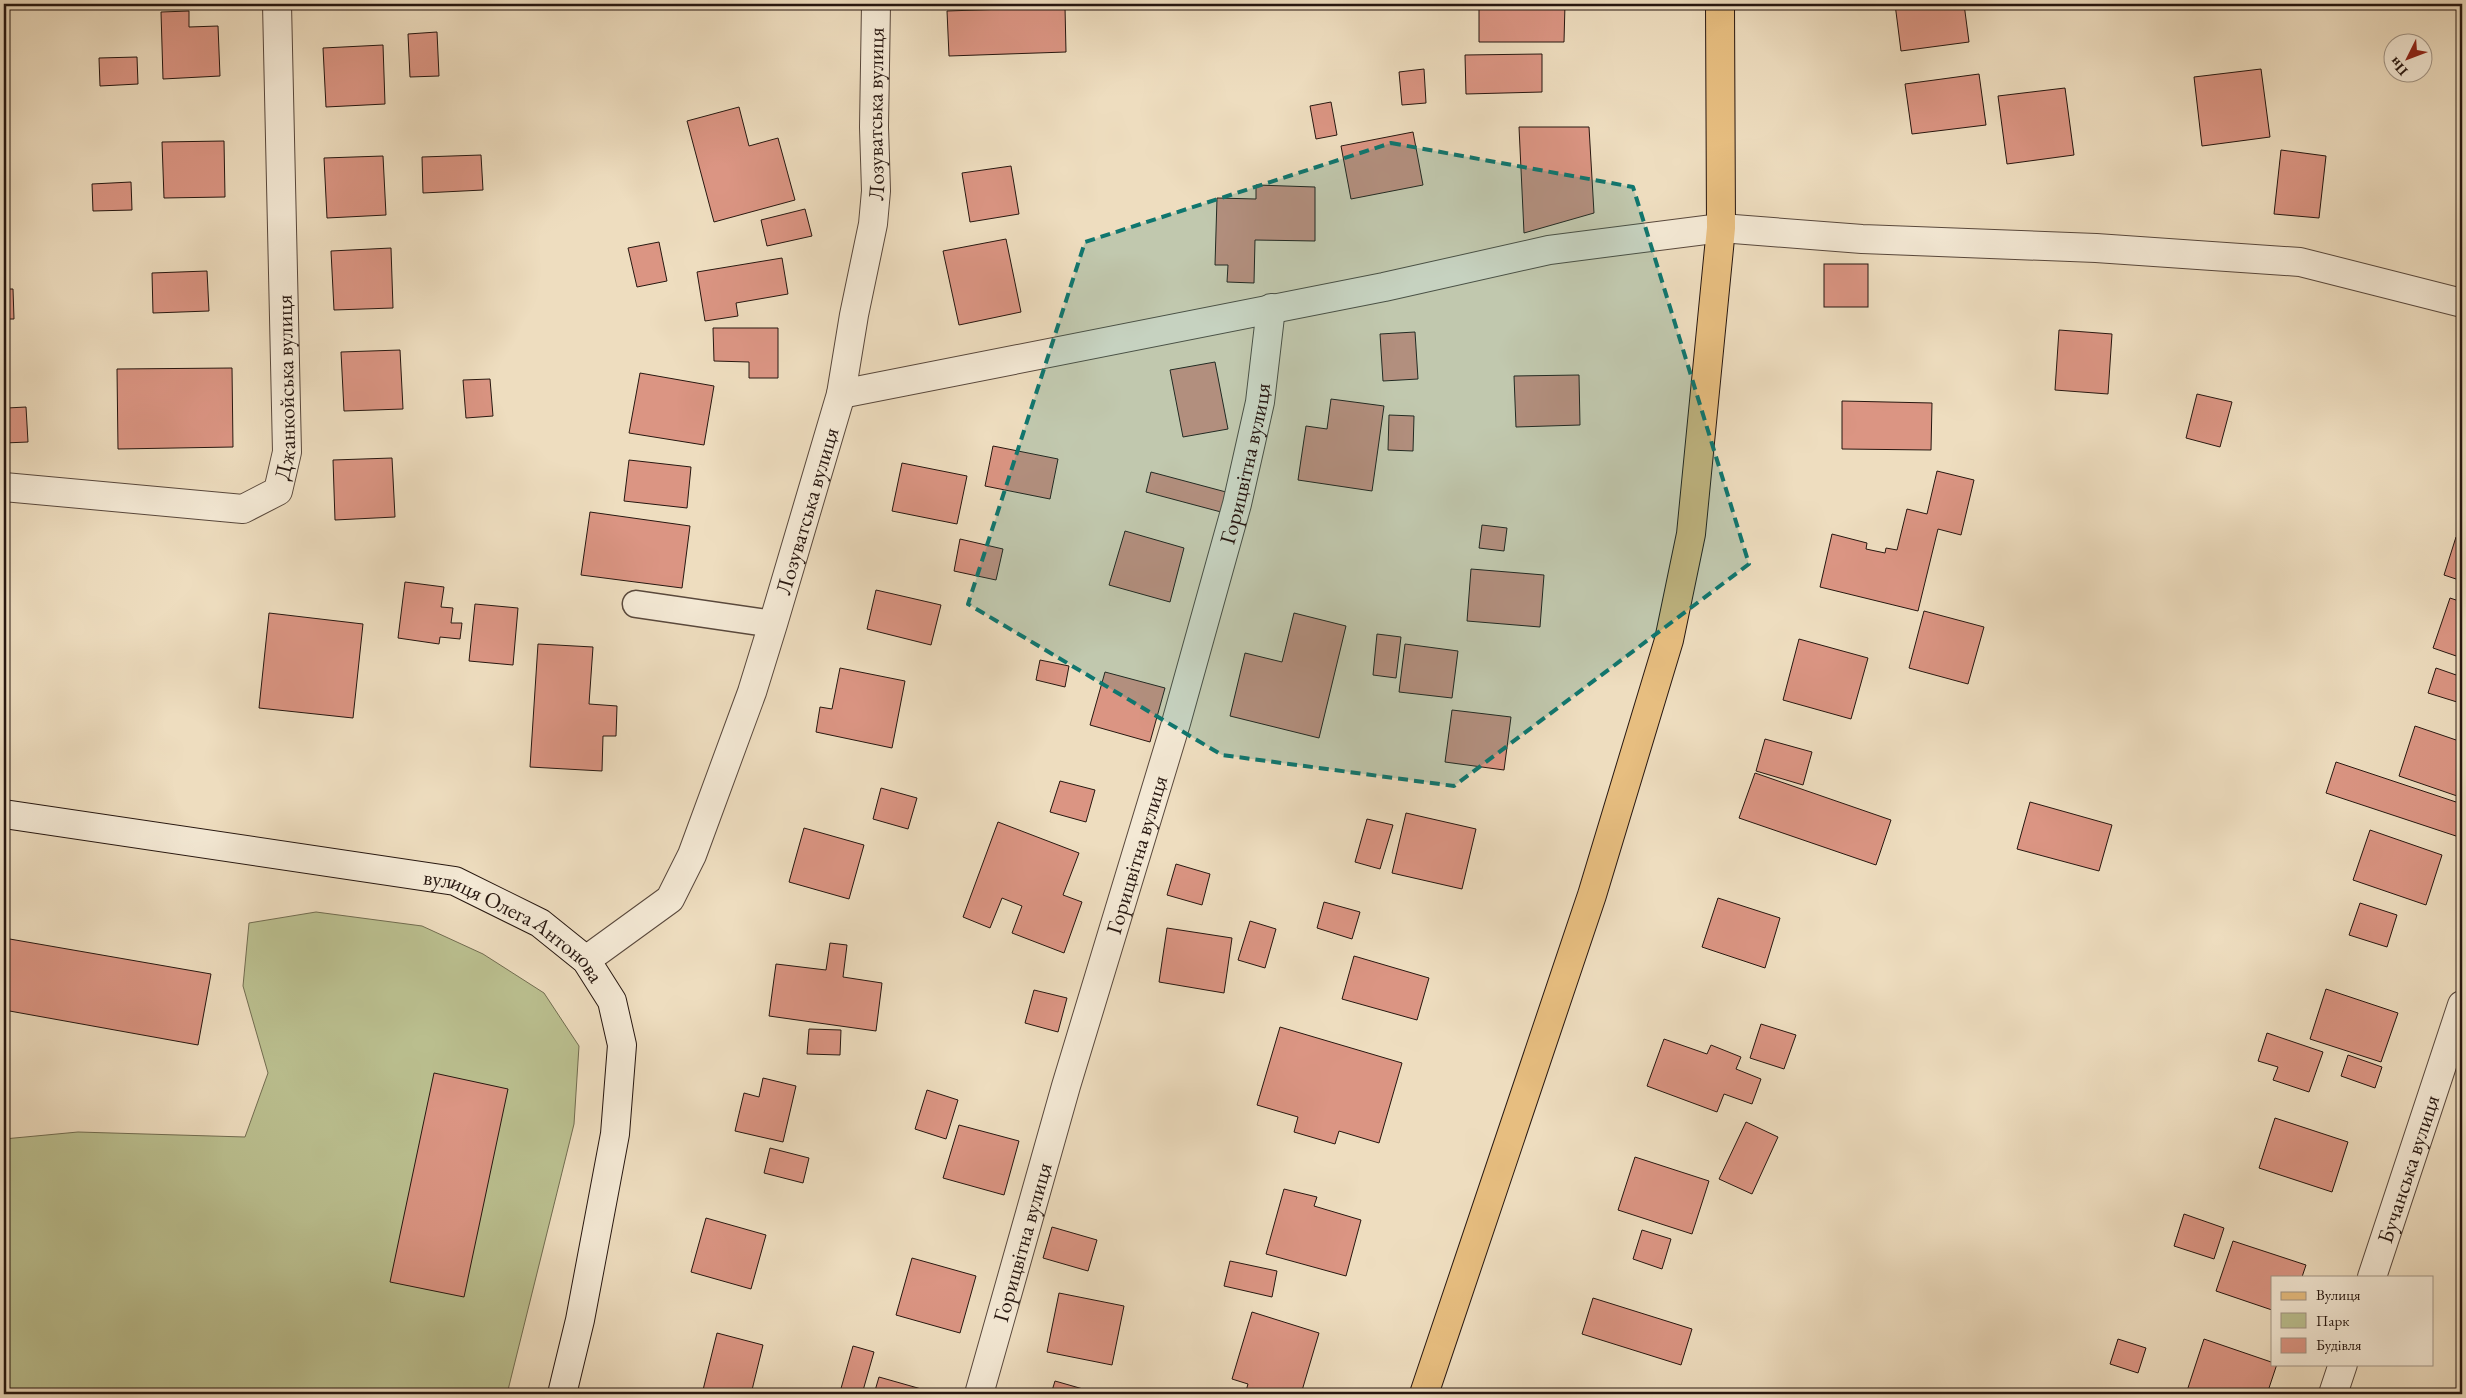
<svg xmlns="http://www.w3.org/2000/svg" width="2466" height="1398" viewBox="0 0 2466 1398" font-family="'EB Garamond',serif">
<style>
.green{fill:#bbc090;stroke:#716c50}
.building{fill:#db9583;stroke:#271710}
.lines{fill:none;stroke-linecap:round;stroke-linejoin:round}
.lane-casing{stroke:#59483c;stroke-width:29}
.street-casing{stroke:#59483c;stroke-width:30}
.secondary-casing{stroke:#271710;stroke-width:30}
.primary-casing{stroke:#271710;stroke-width:30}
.lane{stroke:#f4e9d5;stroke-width:26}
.street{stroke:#f4e9d5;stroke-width:28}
.secondary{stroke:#f4e9d5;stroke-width:28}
.primary{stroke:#e7be80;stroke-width:28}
.marked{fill:#0f766e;fill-opacity:0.2;stroke:#0f766e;stroke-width:4;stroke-dasharray:10 6;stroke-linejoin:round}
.labels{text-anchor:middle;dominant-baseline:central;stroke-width:4.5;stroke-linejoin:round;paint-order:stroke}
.street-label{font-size:22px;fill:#271710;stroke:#f4e9d5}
</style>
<rect width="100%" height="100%" fill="#eeddbf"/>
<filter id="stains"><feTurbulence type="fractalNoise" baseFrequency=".004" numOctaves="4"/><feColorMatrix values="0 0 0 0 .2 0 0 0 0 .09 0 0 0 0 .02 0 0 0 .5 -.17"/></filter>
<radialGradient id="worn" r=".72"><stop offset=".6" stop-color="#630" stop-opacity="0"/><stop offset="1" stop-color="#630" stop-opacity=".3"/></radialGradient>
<!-- green -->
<polygon class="green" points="316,912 422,926 483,954 544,993 579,1046 574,1124 507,1394 4,1394 4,1139 78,1132 245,1137 268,1073 243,986 249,923"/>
<!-- building -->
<g class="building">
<polygon points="1479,4 1565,4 1564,42 1479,42"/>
<polygon points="1895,4 1964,4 1969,42 1901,51"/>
<polygon points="1065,7 1066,52 949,56 947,11"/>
<polygon points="189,11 189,27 218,26 220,76 163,79 161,12"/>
<polygon points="437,32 439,76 410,77 408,34"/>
<polygon points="383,45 385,104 326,107 323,48"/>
<polygon points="1542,54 1542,92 1466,94 1465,55"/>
<polygon points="137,57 138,84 100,86 99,58"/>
<polygon points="1424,69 1426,103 1402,105 1399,72"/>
<polygon points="2261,69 2270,137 2202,146 2194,77"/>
<polygon points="1979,74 1986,125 1912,134 1905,84"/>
<polygon points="2065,88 2074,155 2007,164 1998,96"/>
<polygon points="1331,102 1337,135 1316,139 1310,106"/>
<polygon points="739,107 749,146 778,138 795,200 714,222 687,121"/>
<polygon points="1519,127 1589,127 1594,213 1524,233"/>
<polygon points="1413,132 1423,185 1351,199 1341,146"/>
<polygon points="224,141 225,197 164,198 162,142"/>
<polygon points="2281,150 2326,156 2319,218 2274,214"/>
<polygon points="481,155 483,190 423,193 422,157"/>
<polygon points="383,156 386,215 327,218 324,158"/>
<polygon points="1011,166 1019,214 970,222 962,173"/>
<polygon points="131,182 132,210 93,211 92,184"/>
<polygon points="1256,185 1315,187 1315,241 1255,240 1254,283 1227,282 1228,265 1215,265 1217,198 1256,199"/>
<polygon points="805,209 812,236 767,246 761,220"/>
<polygon points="1006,239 1021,312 959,325 943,251"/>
<polygon points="659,242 667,281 637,287 628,248"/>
<polygon points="391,248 393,308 334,310 331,251"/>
<polygon points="782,258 788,294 736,303 738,316 705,321 697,272"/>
<rect x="1824" y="264" width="44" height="43"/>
<polygon points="207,271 209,311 153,313 152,273"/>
<polygon points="4,289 13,289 14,319 4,319"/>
<polygon points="713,328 778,328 778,378 749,378 749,362 714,361"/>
<polygon points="2059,330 2112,334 2108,394 2055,390"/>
<polygon points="1415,332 1418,379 1383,381 1380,334"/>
<polygon points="400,350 403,409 344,411 341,352"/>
<polygon points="1215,362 1228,429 1183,437 1170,370"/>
<polygon points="232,368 233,447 118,449 117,369"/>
<polygon points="640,373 714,386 704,445 629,433"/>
<polygon points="1579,375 1580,425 1516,427 1514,376"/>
<polygon points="490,379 493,416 466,418 463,380"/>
<polygon points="4,394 7,394 7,408 26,407 28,442 4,443"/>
<polygon points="2197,394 2232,402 2220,447 2186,438"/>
<polygon points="1331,399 1384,406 1372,491 1298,480 1306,426 1327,429"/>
<polygon points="1842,401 1932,403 1931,450 1842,449"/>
<polygon points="1389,415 1414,416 1413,451 1388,450"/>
<polygon points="993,446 1058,459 1050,499 985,486"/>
<polygon points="392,458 395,517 335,520 333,460"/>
<polygon points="629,460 691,467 687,508 624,501"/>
<polygon points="902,463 967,476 957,524 892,511"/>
<polygon points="1937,471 1974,480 1961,535 1938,529 1918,611 1820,587 1832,534 1867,543 1866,549 1885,553 1886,548 1897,550 1907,509 1927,514"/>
<polygon points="1151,472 1226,492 1221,512 1146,492"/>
<polygon points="590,512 690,526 682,588 581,575"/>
<polygon points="1482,525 1507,528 1504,551 1479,548"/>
<polygon points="1125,531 1184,548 1170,602 1109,585"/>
<polygon points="2456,537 2462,539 2462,581 2444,575"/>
<polygon points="960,539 1003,549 996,580 954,571"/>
<polygon points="1471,569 1544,575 1540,627 1467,621"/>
<polygon points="405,582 444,587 441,607 453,608 451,623 462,623 460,639 440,637 439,644 398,638"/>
<polygon points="876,590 941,605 931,645 867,629"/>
<polygon points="2450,598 2462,602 2462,658 2433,648"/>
<polygon points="475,604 518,608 513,665 469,661"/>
<polygon points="1924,611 1984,627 1968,684 1909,668"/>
<polygon points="269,613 363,624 353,718 259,708"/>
<polygon points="1294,613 1346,626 1319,738 1230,716 1245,653 1282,662"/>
<polygon points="1377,634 1401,637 1396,678 1373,675"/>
<polygon points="1799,639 1868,658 1851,719 1783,700"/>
<polygon points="538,644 593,647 589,704 617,706 616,736 603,736 602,771 530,767"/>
<polygon points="1405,644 1458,651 1452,698 1399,692"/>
<polygon points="1040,660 1069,666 1065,687 1036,680"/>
<polygon points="840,668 905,681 892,748 816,732 820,707 832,709"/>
<polygon points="2436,668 2462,677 2462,686 2457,702 2428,693"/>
<polygon points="1105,672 1165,688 1150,742 1090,725"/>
<polygon points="1452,710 1511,717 1504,770 1445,762"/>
<polygon points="2415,726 2462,742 2462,791 2460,797 2399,776"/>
<polygon points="1765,739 1812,752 1803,785 1756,771"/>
<polygon points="2336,762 2462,804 2462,838 2326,793"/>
<polygon points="1755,773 1891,820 1876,865 1739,818"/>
<polygon points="1060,781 1095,790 1086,822 1050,812"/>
<polygon points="881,788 917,798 908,829 873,819"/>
<polygon points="2030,802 2112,825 2099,871 2017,849"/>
<polygon points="1406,813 1476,829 1462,889 1392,873"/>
<polygon points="1367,819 1393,825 1380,869 1355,862"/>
<polygon points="998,822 1079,853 1063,895 1082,902 1064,953 1012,933 1022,906 1002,898 990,928 963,917"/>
<polygon points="804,828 864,845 849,899 789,882"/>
<polygon points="2370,830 2442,855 2426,905 2353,880"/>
<polygon points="1176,864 1210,874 1202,905 1167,895"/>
<polygon points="1718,898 1780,918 1765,968 1702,947"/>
<polygon points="1324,902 1360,912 1352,939 1317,928"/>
<polygon points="2360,903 2397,915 2387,947 2349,935"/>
<polygon points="1250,921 1276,929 1265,968 1238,960"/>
<polygon points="1167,928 1232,938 1224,993 1159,982"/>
<polygon points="4,938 211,974 198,1045 4,1010"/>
<polygon points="830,943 847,945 843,977 882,983 876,1031 769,1016 776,964 826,970"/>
<polygon points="1354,956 1429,978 1417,1020 1342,999"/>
<polygon points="2326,989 2398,1013 2381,1062 2310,1039"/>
<polygon points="1034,990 1067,998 1058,1032 1025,1023"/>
<polygon points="1761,1024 1796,1035 1784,1069 1750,1058"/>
<polygon points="1280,1027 1402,1063 1379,1143 1339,1131 1335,1144 1294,1132 1298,1117 1257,1105"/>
<polygon points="809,1029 841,1030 840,1055 807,1054"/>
<polygon points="2267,1033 2323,1052 2309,1092 2273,1080 2278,1067 2258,1061"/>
<polygon points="1664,1039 1707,1054 1711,1045 1741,1057 1736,1069 1761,1079 1752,1104 1724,1094 1717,1112 1647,1086"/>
<polygon points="2348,1055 2382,1067 2375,1088 2341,1076"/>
<polygon points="434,1073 508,1089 464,1297 390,1282"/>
<polygon points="763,1078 796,1086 783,1142 735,1131 744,1093 759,1097"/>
<polygon points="927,1090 958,1100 946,1139 915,1129"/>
<polygon points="2275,1118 2348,1142 2332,1192 2259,1168"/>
<polygon points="1746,1122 1778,1137 1752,1194 1719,1179"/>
<polygon points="959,1125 1019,1141 1004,1195 943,1178"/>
<polygon points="770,1148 809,1158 803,1183 764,1173"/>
<polygon points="1635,1157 1709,1181 1692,1234 1618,1210"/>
<polygon points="1284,1189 1317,1197 1314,1206 1361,1220 1346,1276 1266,1254"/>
<polygon points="2184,1214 2224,1228 2214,1259 2174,1246"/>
<polygon points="706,1218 766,1235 751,1289 691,1272"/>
<polygon points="1052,1227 1097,1240 1088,1271 1043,1258"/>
<polygon points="1642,1230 1671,1239 1662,1269 1633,1259"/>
<polygon points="2233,1241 2306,1265 2302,1277 2272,1277 2272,1310 2216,1291"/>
<polygon points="912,1258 976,1276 960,1333 896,1315"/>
<polygon points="1230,1261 1277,1271 1272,1297 1224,1286"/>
<polygon points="1059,1293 1124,1306 1112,1365 1047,1352"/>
<polygon points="1593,1298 1692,1329 1681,1365 1582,1334"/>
<polygon points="1252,1312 1319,1333 1301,1394 1286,1394 1268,1389 1267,1394 1245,1394 1248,1384 1232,1379"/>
<polygon points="717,1333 763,1345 751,1394 702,1394"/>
<polygon points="2118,1339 2146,1348 2138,1373 2110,1364"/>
<polygon points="2204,1339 2277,1364 2267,1394 2186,1394"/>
<polygon points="853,1346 874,1352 862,1394 840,1392"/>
<polygon points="879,1377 939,1394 874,1394"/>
<polygon points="1055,1381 1090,1391 1089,1394 1051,1394"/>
</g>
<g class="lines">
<!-- lane casing -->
<g class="lane-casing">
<polyline id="lane" points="636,604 773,624"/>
</g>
<!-- street casing -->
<g class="street-casing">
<g id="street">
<polyline points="841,394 1384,287 1549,250 1721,228 1862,239 2096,248 2300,262 2462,303"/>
<path id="s1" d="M4 487 243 509 278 491 287 452 277 4"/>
<path id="s2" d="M586 960 670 899 692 855 752 692 773 624 841 394 854 315 873 224 876 191 874 127 876 4"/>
<path id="s3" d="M2372 1277 2462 1005"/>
<path id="s4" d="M979 1394 1066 1086 1176 723 1237 504 1260 402 1271 308"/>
<polyline points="2333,1394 2343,1364"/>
</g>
</g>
<!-- secondary casing -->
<g class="secondary-casing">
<g id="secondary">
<path id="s5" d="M4 814 455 881 540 923 586 960 612 1001 622 1045 615 1134 580 1320 562 1394"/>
</g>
</g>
<!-- primary casing -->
<g class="primary-casing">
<polyline id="primary" points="1424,1394 1592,895 1669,640 1691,534 1721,228 1720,4"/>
</g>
<!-- lane -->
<use href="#lane" class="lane"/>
<!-- street -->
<use href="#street" class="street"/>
<!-- secondary -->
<use href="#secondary" class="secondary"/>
<!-- primary -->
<use href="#primary" class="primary"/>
</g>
<!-- marked area -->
<path class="marked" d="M1391 143 1633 187 1749 564 1454 786 1222 755 968 604 1085 242Z"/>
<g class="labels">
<!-- street labels -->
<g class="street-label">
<text stroke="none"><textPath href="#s2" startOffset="921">Лозуватська вулиця</textPath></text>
<text stroke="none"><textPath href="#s1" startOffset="384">Джанкойська вулиця</textPath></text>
<text stroke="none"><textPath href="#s4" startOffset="968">Горицвітна вулиця</textPath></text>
<text stroke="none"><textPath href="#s2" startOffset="516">Лозуватська вулиця</textPath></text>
<text stroke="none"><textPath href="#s4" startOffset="562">Горицвітна вулиця</textPath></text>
<text stroke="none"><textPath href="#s5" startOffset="529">вулиця Олега Антонова</textPath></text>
<text stroke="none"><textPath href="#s3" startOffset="114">Бучанська вулиця</textPath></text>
<text stroke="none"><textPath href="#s4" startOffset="158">Горицвітна вулиця</textPath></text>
</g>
</g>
<!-- margin -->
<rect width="2466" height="1398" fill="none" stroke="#eeddbf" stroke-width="20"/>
<rect x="5" y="5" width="2456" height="1388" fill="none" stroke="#271710" stroke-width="2.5"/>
<rect x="10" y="10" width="2446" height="1378" fill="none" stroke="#271710"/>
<!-- legend -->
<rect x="2271" y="1276" width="162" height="90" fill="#f4e9d5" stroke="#a29586"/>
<rect x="2281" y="1292" width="25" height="8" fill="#e7be80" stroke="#a29586"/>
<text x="2316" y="1300" font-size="15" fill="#271710">Вулиця</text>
<rect x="2281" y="1313" width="25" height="15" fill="#bbc090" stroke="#a29586"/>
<text x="2316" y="1326" font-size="15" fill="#271710">Парк</text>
<rect x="2281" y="1338" width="25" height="15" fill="#db9583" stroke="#a29586"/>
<text x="2316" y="1350" font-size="15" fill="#271710">Будівля</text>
<!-- north arrow -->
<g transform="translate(2408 58) rotate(228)"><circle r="24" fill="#f4e9d5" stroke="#a29586"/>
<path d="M0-4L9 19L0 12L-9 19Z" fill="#8f2418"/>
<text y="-8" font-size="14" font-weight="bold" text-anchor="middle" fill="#271710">Пн</text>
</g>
<rect width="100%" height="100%" filter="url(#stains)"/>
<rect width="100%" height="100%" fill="url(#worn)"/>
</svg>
